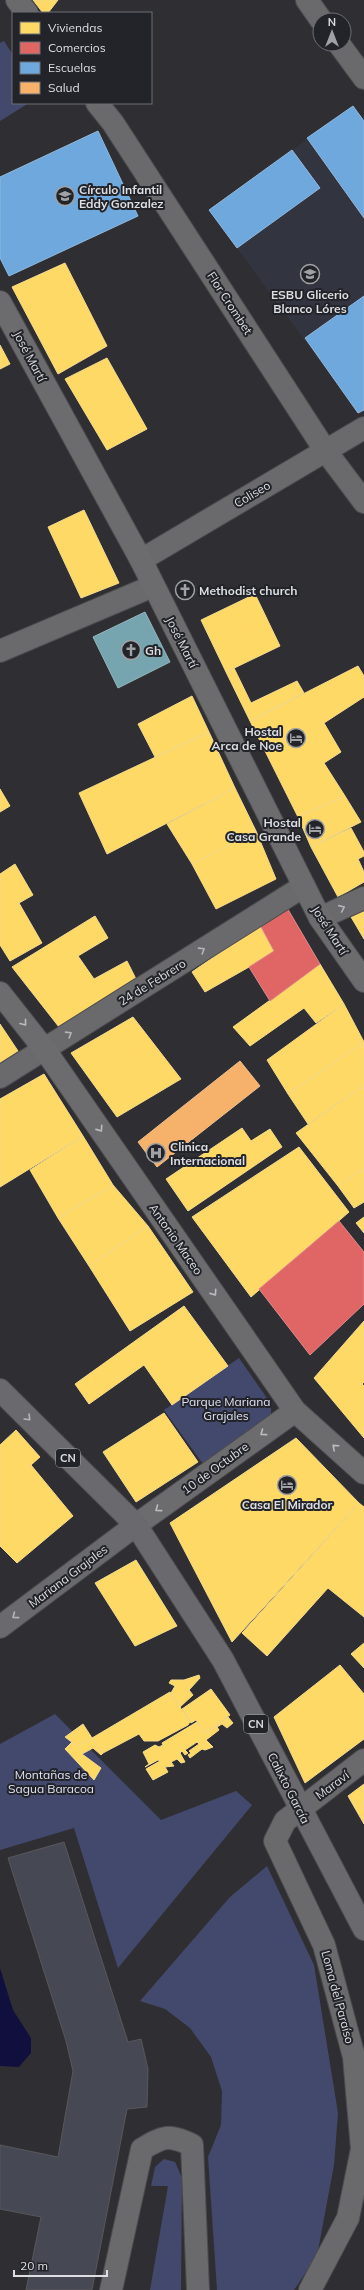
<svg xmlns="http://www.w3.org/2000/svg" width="364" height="2290" viewBox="0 0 364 2290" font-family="Mulish,sans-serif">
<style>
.built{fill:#32343f}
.green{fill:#43496d}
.water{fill:#110f3e}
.homes{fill:#ffd966;stroke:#f4da8b}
.shops{fill:#e06666;stroke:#df8a8b}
.schools{fill:#6fa8dc;stroke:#90b8de}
.health{fill:#f6b26b;stroke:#eebf8f}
.public{fill:#76a5af;stroke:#95b6be}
.building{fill:#464854;stroke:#58585b}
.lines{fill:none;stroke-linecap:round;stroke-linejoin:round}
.street-casing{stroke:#4c4c4e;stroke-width:24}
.secondary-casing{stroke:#4c4c4e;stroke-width:24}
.primary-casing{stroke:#4c4c4e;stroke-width:24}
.street{stroke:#6a6a6c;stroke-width:22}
.secondary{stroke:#6c6c6e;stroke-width:22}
.primary{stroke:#6a6a6e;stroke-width:22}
.oneway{stroke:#b4b5b9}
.oneway2{stroke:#babcbf}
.labels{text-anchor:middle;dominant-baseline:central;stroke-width:4;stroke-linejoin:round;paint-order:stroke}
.shield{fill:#23242a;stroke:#a4a6ab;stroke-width:1}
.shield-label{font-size:11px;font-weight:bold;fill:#dcdee2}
.poi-label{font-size:12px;font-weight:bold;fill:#dcdee2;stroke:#23242a;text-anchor:start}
.street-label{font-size:12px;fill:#dcdee2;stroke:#23242a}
.park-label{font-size:12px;fill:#dee2f4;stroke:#23242a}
</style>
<rect width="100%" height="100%" fill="#2f2f33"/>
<!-- built -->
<polygon class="built" points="353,106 364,120 364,410 358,413 209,210"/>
<!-- green -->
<g class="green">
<polygon points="4,41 13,55 13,103 29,103 0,121 0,43"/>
<polygon points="239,1358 271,1404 271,1417 203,1464 164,1410"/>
<polygon points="55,1714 161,1820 236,1791 252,1805 118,1968 74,1828 0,1850 0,1744"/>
<polygon points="267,1866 314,1965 338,2113 334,2165 317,2256 294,2290 217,2290 208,2157 221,2125 222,2091 211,2057 190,2028 165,2009 140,2001 230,1897"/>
<polygon points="164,2159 175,2162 182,2178 181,2290 150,2290 168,2186 151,2186 155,2167"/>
</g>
<!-- water -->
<polygon class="water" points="0,1968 13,2010 31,2038 31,2053 19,2067 0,2066"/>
<!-- homes -->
<g class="homes">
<polygon points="33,0 58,0 48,13 43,13"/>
<polygon points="65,263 107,346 58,374 12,287"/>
<polygon points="0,345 10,364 0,369"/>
<polygon points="107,358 147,429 107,450 65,379"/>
<polygon points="84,510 119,583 81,598 48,527"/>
<polygon points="255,594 280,646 226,672 201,620"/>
<polygon points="358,666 364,676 364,697 324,723 341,752 324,763 345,796 298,817 250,721"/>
<polygon points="234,668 251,703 297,681 304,693 250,721 226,672"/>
<polygon points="192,696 209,732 155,757 138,724"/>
<polygon points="209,732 235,788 107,854 79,793"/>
<polygon points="235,788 256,831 192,864 167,824"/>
<polygon points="0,789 10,806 0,812"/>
<polygon points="345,796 361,822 311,847 298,817"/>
<polygon points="351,828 364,852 364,856 358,859 364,872 364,882 338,897 311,847"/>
<polygon points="256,831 276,879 216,909 192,864"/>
<polygon points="15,864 33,895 19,903 42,943 10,961 0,945 0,874"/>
<polygon points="364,910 364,939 351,917"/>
<polygon points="95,916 108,938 78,956 94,979 127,961 136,979 59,1027 12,967"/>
<polygon points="260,925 274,951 249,967 205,992 192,972"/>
<polygon points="320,964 344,1004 316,1023 304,1008 250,1046 233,1027"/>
<polygon points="344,1004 364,1042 288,1094 267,1060"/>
<polygon points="133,1017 181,1079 117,1117 71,1053"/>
<polygon points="0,1024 18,1051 0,1063"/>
<polygon points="364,1042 364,1085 308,1124 288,1094"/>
<polygon points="44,1074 83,1136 0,1187 0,1099"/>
<polygon points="364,1085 364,1168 338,1186 296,1133"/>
<polygon points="242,1128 251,1141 270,1129 282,1147 188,1211 166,1179"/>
<polygon points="83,1136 113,1185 58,1218 30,1170"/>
<polygon points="299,1147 349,1212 251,1297 192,1217"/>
<polygon points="364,1168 364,1202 354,1208 338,1186"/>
<polygon points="113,1185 148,1226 89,1266 58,1218"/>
<polygon points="364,1217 364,1233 356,1223"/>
<polygon points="148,1226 193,1292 130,1331 89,1266"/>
<polygon points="184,1306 228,1366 172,1405 144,1365 89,1404 75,1384"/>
<polygon points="364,1321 364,1382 362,1384 364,1386 364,1438 314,1378"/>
<polygon points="164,1413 198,1462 136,1502 103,1452"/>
<polygon points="16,1430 40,1457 31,1465 73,1516 17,1563 0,1546 0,1445"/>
<polygon points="296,1438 359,1503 232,1642 170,1523"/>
<polygon points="359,1503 364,1507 364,1617 328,1588 267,1656 242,1633"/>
<polygon points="136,1560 177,1626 135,1646 95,1583"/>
<polygon points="364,1643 364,1668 351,1654"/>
<polygon points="340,1665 364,1694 364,1739 305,1783 274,1717"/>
<polygon points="199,1675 200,1678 189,1690 193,1695 180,1707 171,1693 175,1686 169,1683 171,1680 184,1680"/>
<polygon points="211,1689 230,1715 205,1733 196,1720 191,1723 182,1709"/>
<polygon points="170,1692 190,1722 188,1725 158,1741 144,1741 139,1734 103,1753 92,1738"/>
<polygon points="228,1717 233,1723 227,1728 222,1724 217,1727 219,1730 206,1740 213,1747 205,1750 202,1749 190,1758 188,1755 191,1753 189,1751 199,1744 197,1742 185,1750 188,1753 185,1755 182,1751 180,1753 185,1762 181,1763 177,1759 171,1762 174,1766 165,1767 168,1772 153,1780 146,1769 160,1761 158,1760 145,1767 149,1764 143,1752 155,1745 159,1747 163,1745 162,1743 197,1722 205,1733"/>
<polygon points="83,1724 92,1738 77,1746 65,1737"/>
<polygon points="92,1738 103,1753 101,1755 93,1748 82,1754 101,1768 94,1780 65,1749 72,1742 77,1746"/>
<polygon points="364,1784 364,1824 348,1796"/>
</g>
<!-- shops -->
<g class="shops">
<polygon points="286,906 320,964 270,1001 249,967 274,951 260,925"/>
<polygon points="339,1221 364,1252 364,1304 310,1355 259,1289"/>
</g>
<!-- schools -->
<g class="schools">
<polygon points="353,106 364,121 364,218 307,138"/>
<polygon points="98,131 138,216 9,276 0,258 0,177"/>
<polygon points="292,150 320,188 237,248 209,210"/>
<polygon points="364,296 364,410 358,413 305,338"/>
</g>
<!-- health -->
<polygon class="health" points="240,1061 260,1086 157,1167 138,1142"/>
<!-- public -->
<polygon class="public" points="145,612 170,662 118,688 93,637"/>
<!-- building -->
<polygon class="building" points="64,1842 128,2042 141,2039 148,2069 147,2107 127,2109 92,2290 26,2290 41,2217 0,2209 0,2145 58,2157 73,2071 66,2041 8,1858"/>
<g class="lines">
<!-- street casing -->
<g class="street-casing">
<g id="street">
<polyline points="17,0 27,13"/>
<polyline points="307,0 321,20"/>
<polyline points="339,44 364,78"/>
<polyline points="97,103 113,123 325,450 364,502"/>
<polyline points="141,560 364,428"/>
<polyline points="0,651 153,586"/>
<polyline points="320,918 364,898"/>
<polyline points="0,1077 304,886"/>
<path d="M111 2290 142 2149C164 2136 168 2134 192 2145L198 2290"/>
<polyline points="310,2290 348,2218 362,2149 354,2057 324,1945 275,1841 285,1821 364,1760"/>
</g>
</g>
<!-- secondary casing -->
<g class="secondary-casing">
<g id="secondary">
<polyline points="0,302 141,560 320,918 364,981"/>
<polyline points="0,993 45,1050 295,1411 364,1473"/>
<polyline points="136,1525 295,1411"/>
</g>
</g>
<!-- primary casing -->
<g class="primary-casing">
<g id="primary">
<polyline points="0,1390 136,1525 223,1660 364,1929"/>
<polyline points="0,1627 136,1525"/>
</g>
</g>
<!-- street -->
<use href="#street" class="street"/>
<!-- secondary -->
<use href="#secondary" class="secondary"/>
<!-- primary -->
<use href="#primary" class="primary"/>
</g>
<!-- one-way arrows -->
<defs><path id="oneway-chevron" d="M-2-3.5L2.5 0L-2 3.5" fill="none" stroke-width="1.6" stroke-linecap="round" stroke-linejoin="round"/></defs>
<g class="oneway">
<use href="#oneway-chevron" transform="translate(342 908) rotate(-24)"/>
<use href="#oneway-chevron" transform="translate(202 950) rotate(-32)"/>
<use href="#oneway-chevron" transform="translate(69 1034) rotate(-32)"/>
<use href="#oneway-chevron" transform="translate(28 1418) rotate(45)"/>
<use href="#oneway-chevron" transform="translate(15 1616) rotate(143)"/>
</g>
<g class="oneway2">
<use href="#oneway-chevron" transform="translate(24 1023) rotate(52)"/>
<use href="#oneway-chevron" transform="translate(100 1129) rotate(55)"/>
<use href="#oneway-chevron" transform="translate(214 1293) rotate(55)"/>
<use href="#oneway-chevron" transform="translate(263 1433) rotate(144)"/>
<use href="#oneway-chevron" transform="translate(335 1447) rotate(-138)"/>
<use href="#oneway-chevron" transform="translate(158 1509) rotate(144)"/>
</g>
<!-- icons -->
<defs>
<g id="school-ring" transform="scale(1)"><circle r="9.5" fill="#23242a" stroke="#9fa1a5" stroke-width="1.5"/><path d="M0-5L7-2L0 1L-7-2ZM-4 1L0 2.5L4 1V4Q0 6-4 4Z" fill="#9fa1a5"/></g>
<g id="church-ring" transform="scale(1)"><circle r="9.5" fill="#23242a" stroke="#9fa1a5" stroke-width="1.5"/><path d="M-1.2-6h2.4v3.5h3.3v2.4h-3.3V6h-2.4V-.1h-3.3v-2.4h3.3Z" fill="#9fa1a5"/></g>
<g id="hotel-ring" transform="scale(1)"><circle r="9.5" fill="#23242a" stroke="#9fa1a5" stroke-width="1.5"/><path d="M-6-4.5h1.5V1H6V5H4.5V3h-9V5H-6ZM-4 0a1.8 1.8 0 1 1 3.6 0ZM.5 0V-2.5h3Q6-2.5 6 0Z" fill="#9fa1a5"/></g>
<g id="hospital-ring" transform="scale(1)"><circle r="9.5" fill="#23242a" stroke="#9fa1a5" stroke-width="1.5"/><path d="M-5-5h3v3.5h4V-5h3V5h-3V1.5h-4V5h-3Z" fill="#9fa1a5"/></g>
</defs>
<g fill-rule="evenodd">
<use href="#school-ring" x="65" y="196"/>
<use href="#school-ring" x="310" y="274"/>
<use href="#church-ring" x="185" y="590"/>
<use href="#church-ring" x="131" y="650"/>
<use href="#hotel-ring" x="296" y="738"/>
<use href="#hotel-ring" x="315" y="829"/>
<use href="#hospital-ring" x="156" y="1153"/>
<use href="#hotel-ring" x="287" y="1485"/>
</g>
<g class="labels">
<!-- shield labels -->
<g class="shield">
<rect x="56" y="1449" width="24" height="18" rx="3"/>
<rect x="244" y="1715" width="24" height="18" rx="3"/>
</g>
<g class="shield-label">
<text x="68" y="1458">CN</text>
<text x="256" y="1724">CN</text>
</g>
<!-- poi labels -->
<g class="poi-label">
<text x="79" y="189">Círculo Infantil<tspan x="79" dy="14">Eddy Gonzalez</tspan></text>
<text x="310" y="294" text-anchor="middle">ESBU Glicerio<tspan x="310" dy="14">Blanco Lóres</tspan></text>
<text x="199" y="590">Methodist church</text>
<text x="145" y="650">Gh</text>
<text x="282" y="731" text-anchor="end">Hostal<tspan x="282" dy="14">Arca de Noe</tspan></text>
<text x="301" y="822" text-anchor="end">Hostal<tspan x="301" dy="14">Casa Grande</tspan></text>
<text x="170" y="1146">Clinica<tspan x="170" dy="14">Internacional</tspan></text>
<text x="287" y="1504" text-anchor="middle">Casa El Mirador</text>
</g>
<!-- street labels -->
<g class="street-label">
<text transform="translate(230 303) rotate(57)">Flor Crombet</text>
<text transform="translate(30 356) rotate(62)">José Martí</text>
<text transform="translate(252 494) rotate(-31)">Coliseo</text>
<text transform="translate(182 642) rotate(63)">José Martí</text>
<text transform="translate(330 930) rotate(57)">José Martí</text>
<text transform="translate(152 982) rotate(-32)">24 de Febrero</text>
<text transform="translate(176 1239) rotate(55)">Antonio Maceo</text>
<text transform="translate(215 1468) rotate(-36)">10 de Octubre</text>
<text transform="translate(68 1576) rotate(-37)">Mariana Grajales</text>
<text transform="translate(332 1785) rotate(-37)">Maraví</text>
<text transform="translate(289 1788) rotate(63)">Calixto García</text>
<text transform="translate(338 1997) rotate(75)">Loma del Paraíso</text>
</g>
<!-- park labels -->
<g class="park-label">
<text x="226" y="1401">Parque Mariana<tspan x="226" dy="14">Grajales</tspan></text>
<text x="51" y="1774">Montañas de<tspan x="51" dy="14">Sagua Baracoa</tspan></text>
</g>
</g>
<!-- legend -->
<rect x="12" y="12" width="140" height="92" fill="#23242a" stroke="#6d6e74"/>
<rect x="20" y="22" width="20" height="12" fill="#ffd966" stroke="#6d6e74"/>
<text x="48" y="32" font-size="12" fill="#dcdee2">Viviendas</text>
<rect x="20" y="42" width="20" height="12" fill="#e06666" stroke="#6d6e74"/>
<text x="48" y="52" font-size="12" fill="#dcdee2">Comercios</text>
<rect x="20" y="62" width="20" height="12" fill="#6fa8dc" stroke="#6d6e74"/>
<text x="48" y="72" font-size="12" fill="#dcdee2">Escuelas</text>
<rect x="20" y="82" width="20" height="12" fill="#f6b26b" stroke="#6d6e74"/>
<text x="48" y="92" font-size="12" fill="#dcdee2">Salud</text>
<!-- north arrow -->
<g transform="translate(332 32)"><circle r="19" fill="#23242a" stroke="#6d6e74"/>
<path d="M0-3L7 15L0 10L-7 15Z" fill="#9fa1a5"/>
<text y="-6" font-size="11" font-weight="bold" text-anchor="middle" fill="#dcdee2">N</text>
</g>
<!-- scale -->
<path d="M14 2270v6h93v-6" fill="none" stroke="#dcdee2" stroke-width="2"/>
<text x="20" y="2270" font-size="12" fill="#dcdee2" stroke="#23242a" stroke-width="3" paint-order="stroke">20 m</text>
</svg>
